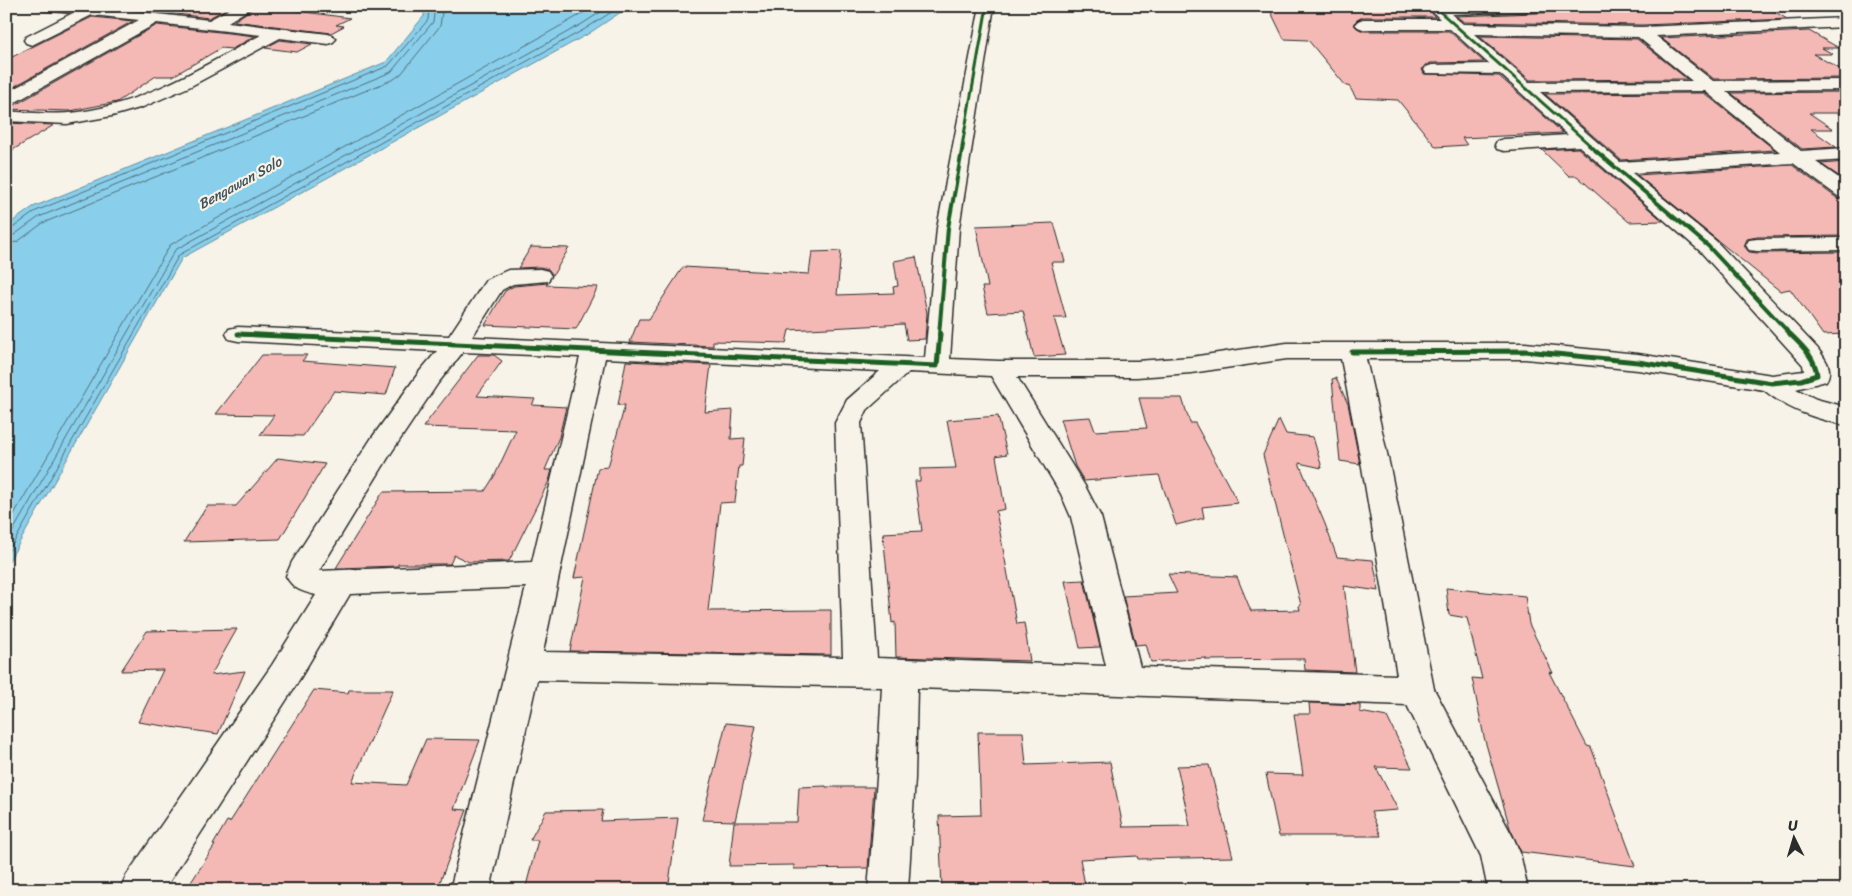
<svg xmlns="http://www.w3.org/2000/svg" width="1852" height="896" viewBox="0 0 1852 896" font-family="Sriracha,sans-serif">
<style>
.water{fill:#89cfeb;stroke:#638d9e}
.lines{fill:none;stroke-linecap:round;stroke-linejoin:round}
.shore{stroke:#516d78;stroke-width:1}
.building{fill:#f5b9b5;stroke:#2b2b2b}
.street-casing{stroke:#2b2b2b;stroke-width:3}
.street{fill:#f7f3e8;fill-rule:evenodd}
.cycleway-far2-casing{stroke:#f7f3e8;stroke-width:5}
.cycleway-far1-casing{stroke:#f7f3e8;stroke-width:6}
.cycleway-casing{stroke:#f7f3e8;stroke-width:8}
.cycleway-far2{stroke:#1b5e20;stroke-width:3}
.cycleway-far1{stroke:#1b5e20;stroke-width:4}
.cycleway{stroke:#1b5e20;stroke-width:5}
.labels{text-anchor:middle;dominant-baseline:central;stroke-width:4.5;stroke-linejoin:round;paint-order:stroke}
.far-water-label{font-size:14px;font-style:italic;fill:#42545b;stroke:#f7f3e8}
</style>
<rect width="100%" height="100%" fill="#f7f3e8"/>
<filter id="ink" filterUnits="userSpaceOnUse"><feTurbulence type="fractalNoise" baseFrequency=".02" numOctaves="2"/><feDisplacementMap in="SourceGraphic" scale="10" xChannelSelector="R" yChannelSelector="G"/><feConvolveMatrix kernelMatrix="1 2 1 2 8 2 1 2 1" color-interpolation-filters="sRGB"/></filter>
<g filter="url(#ink)">
<!-- water -->
<polygon class="water" points="424,6 630,6 588,34 182,258 6,566 6,226 33,207 386,62 424,16"/>
<g class="lines">
<!-- shore -->
<g class="shore">
<polyline points="6,230 11,229 36,211 388,66 428,20 429,6"/>
<polyline points="6,236 14,235 39,217 391,72 433,22 435,6"/>
<polyline points="6,244 17,242 43,223 394,79 401,74 440,26 443,6"/>
<polyline points="6,528 170,245 596,6"/>
<polyline points="6,543 175,250 582,24 610,6"/>
<polyline points="6,556 179,255 585,29 621,6"/>
</g>
</g>
<!-- building -->
<g class="building">
<polygon points="112,6 231,6 209,18"/>
<polygon points="256,6 259,6 350,18 336,25 344,26 331,33 234,21"/>
<polygon points="1268,6 1325,6 1327,9 1430,6 1430,11 1435,17 1363,17 1357,20 1353,24 1357,28 1363,31 1449,31 1484,62 1431,63 1425,65 1422,69 1424,74 1499,76 1563,133 1462,138 1467,145 1436,147 1398,100 1356,98 1349,86 1346,86 1308,40 1284,39"/>
<polygon points="1666,6 1765,6 1787,19 1642,25 1464,22 1456,16 1670,8"/>
<polygon points="92,17 133,21 6,91 6,60"/>
<polygon points="157,25 255,36 232,49 221,48 173,76 156,76 117,102 70,111 6,109 6,107 13,106"/>
<polygon points="1809,31 1839,48 1822,48 1833,54 1813,54 1846,72 1846,78 1714,79 1661,38"/>
<polygon points="1479,36 1637,39 1687,79 1530,80"/>
<polygon points="280,40 312,44 297,52 265,48"/>
<polygon points="1846,92 1846,113 1809,113 1833,129 1811,129 1836,147 1802,149 1731,93"/>
<polygon points="1704,93 1775,150 1621,160 1545,94"/>
<polygon points="6,123 54,125 6,154"/>
<polygon points="1578,148 1663,221 1629,222 1577,176 1569,176 1542,150"/>
<polygon points="1846,162 1846,181 1821,164"/>
<polygon points="1792,165 1838,199 1846,201 1846,236 1757,237 1747,239 1744,246 1749,252 1757,253 1846,252 1846,334 1823,335 1790,289 1780,291 1637,175"/>
<polygon points="1054,223 1065,262 1051,262 1066,318 1054,318 1065,355 1034,357 1023,311 988,313 982,287 988,287 976,226"/>
<polygon points="531,247 569,248 553,275 548,269 540,267 518,268"/>
<polygon points="841,251 837,295 894,293 893,287 898,286 894,261 916,257 927,313 925,339 907,340 904,324 789,330 786,343 713,341 713,346 630,342 639,319 649,319 683,267 809,274 812,252"/>
<polygon points="548,283 546,285 598,287 576,329 485,325 505,291 514,286"/>
<polygon points="262,355 307,355 302,361 395,368 386,395 334,391 303,436 260,435 274,415 216,414"/>
<polygon points="478,355 494,355 502,361 477,396 535,399 532,405 566,407 559,437 545,470 552,470 549,481 509,561 469,562 454,555 450,564 398,564 398,566 336,568 383,492 485,491 495,475 516,430 423,427"/>
<polygon points="626,361 711,365 705,412 733,410 731,439 745,438 742,466 739,466 735,502 720,503 708,611 831,610 831,655 570,651 585,577 574,578 598,468 608,467 625,405 618,405"/>
<polygon points="1336,378 1348,404 1360,464 1340,461 1332,379"/>
<polygon points="1139,398 1182,398 1190,423 1195,423 1238,503 1202,507 1204,518 1176,525 1159,475 1084,481 1075,466 1060,419 1090,417 1095,431 1147,428"/>
<polygon points="998,416 1007,454 996,456 1005,509 996,511 1017,624 1024,623 1030,661 896,657 895,622 892,623 883,533 922,531 915,481 920,481 920,469 956,468 947,420"/>
<polygon points="1279,419 1286,434 1313,437 1322,468 1299,463 1325,524 1337,557 1373,560 1379,591 1344,586 1355,672 1305,670 1304,659 1206,660 1206,658 1151,662 1146,644 1136,645 1123,596 1177,593 1168,574 1237,577 1251,611 1300,610 1299,606 1301,605 1263,455"/>
<polygon points="278,458 325,464 280,539 184,542 207,506 236,506"/>
<polygon points="1084,580 1100,647 1080,648 1065,581"/>
<polygon points="1446,588 1525,596 1529,624 1553,673 1549,672 1587,746 1591,747 1635,866 1521,852 1510,828 1484,737 1472,678 1482,679 1467,618 1449,615"/>
<polygon points="237,629 211,675 245,671 218,734 138,722 163,670 121,671 147,631"/>
<polygon points="314,690 348,693 349,690 393,690 352,782 406,785 426,739 480,740 454,809 467,810 437,890 381,890 383,885 314,885 312,890 186,890 215,845 213,845 227,821 230,822"/>
<polygon points="1309,703 1360,705 1360,712 1387,717 1412,768 1376,767 1398,810 1371,812 1381,836 1279,836 1266,774 1303,775 1294,714 1310,714"/>
<polygon points="726,723 756,726 735,821 702,820"/>
<polygon points="978,732 1023,732 1026,765 1110,762 1123,827 1190,826 1177,766 1209,765 1233,857 1138,859 1137,856 1080,859 1086,890 942,890 939,816 981,815"/>
<polygon points="826,786 826,787 874,787 868,868 794,869 794,865 729,866 734,822 797,822 799,787"/>
<polygon points="603,810 601,821 678,818 668,890 525,890 538,840 530,840 546,811"/>
</g>
<g class="lines">
<!-- street casing -->
<g class="street-casing">
<g id="street">
<path d="M36 6H89L209 20 235 6H254L228 22 328 34 333 36 336 39 333 42 328 44 280 38 191 86 143 107 112 116 67 124 6 121V111C30 113 55 115 79 112 145 103 204 66 261 35L157 23 12 104 6 105V93L139 20 92 15 32 45 26 43 24 40 26 37 73 13 43 10Z"/>
<path d="M980 6H994L959 228 950 359 999 361H1137L1191 357 1287 343H1525L1638 354 1772 375 1804 371 1803 365 1700 251 1579 146 1504 151 1497 149 1495 145 1497 141 1504 139 1568 135 1500 74 1426 73 1424 70 1426 67 1432 65 1489 64 1450 29H1363L1358 27 1355 24 1358 21 1363 19H1440L1431 10 1435 6H1567L1560 10 1451 14 1463 24 1642 27 1846 18V27L1656 36 1713 81 1846 80V90L1726 91 1801 151 1846 148V160L1816 162 1846 183V199L1839 197 1793 163 1632 173 1716 241 1818 349C1825 359 1834 369 1826 381L1796 389 1816 399 1846 407V425C1816 419 1788 410 1764 390L1638 370 1525 359H1366L1390 467 1434 689 1514 839 1520 853 1528 890H1488L1481 856 1407 705 917 688 915 778 908 890H868L877 778 882 687 537 680 490 890H450L526 587 350 594 296 685 164 890H120L126 876 272 665 316 595C302 592 293 589 286 576L292 562 371 439 420 371 437 351 238 341 229 339 226 334 229 329 238 327 449 336 486 280 508 270 540 269 548 271 551 276 548 281 513 284 502 290 472 337 925 358 937 228ZM1474 34 1638 37 1692 81 1529 82ZM1705 91 1780 152 1620 162 1540 92ZM463 352 580 357 532 562 319 571 391 453 438 383ZM605 358 880 371 847 400 835 423 843 657 543 652ZM1287 359H1341L1362 467 1397 675 1140 667 1101 517 1085 486 1017 377H1137L1191 373ZM909 372 991 376 1061 494 1071 517 1106 666 877 658 861 423 867 410Z"/>
<polygon points="1846,238 1846,250 1757,251 1749,250 1746,245 1749,240 1757,239"/>
</g>
</g>
<!-- street -->
<use href="#street" class="street"/>
<!-- cycleway-far2 casing -->
<g class="cycleway-far2-casing">
<g id="cycleway-far2">
<polyline points="1560,6 1438,10 1591,146"/>
<polyline points="962,146 987,6"/>
</g>
</g>
<!-- cycleway-far1 casing -->
<g class="cycleway-far1-casing">
<g id="cycleway-far1">
<polyline points="1589,145 1708,246 1791,335"/>
<polyline points="238,334 260,335"/>
<polyline points="939,335 948,228 963,145"/>
</g>
</g>
<!-- cycleway casing -->
<g class="cycleway-casing">
<g id="cycleway">
<polyline points="238,334 937,366 940,334"/>
<path d="M1352 352 1525 351 1638 362 1772 383 1801 380 1817 375C1815 357 1802 346 1790 334"/>
</g>
</g>
<!-- cycleway-far2 -->
<use href="#cycleway-far2" class="cycleway-far2"/>
<!-- cycleway-far1 -->
<use href="#cycleway-far1" class="cycleway-far1"/>
<!-- cycleway -->
<use href="#cycleway" class="cycleway"/>
</g>
</g>
<g class="labels">
<!-- far-water labels -->
<g class="far-water-label">
<text transform="translate(240 183) rotate(-29)">Bengawan Solo</text>
</g>
</g>
<!-- margin -->
<rect width="1852" height="896" fill="none" stroke="#f7f3e8" stroke-width="25"/>
<rect x="12" y="12" width="1827" height="871" fill="none" stroke="#2b2b2b" stroke-width="2" filter="url(#ink)"/>
<!-- north arrow -->
<g transform="translate(1794 838) rotate(355)" stroke="#f7f3e8" stroke-width="4" paint-order="stroke">
<path d="M0-4L9 19L0 12L-9 19Z" fill="#2b2b2b"/>
<text y="-8" font-size="14" font-weight="bold" text-anchor="middle" fill="#2b2b2b">U</text>
</g>
</svg>
